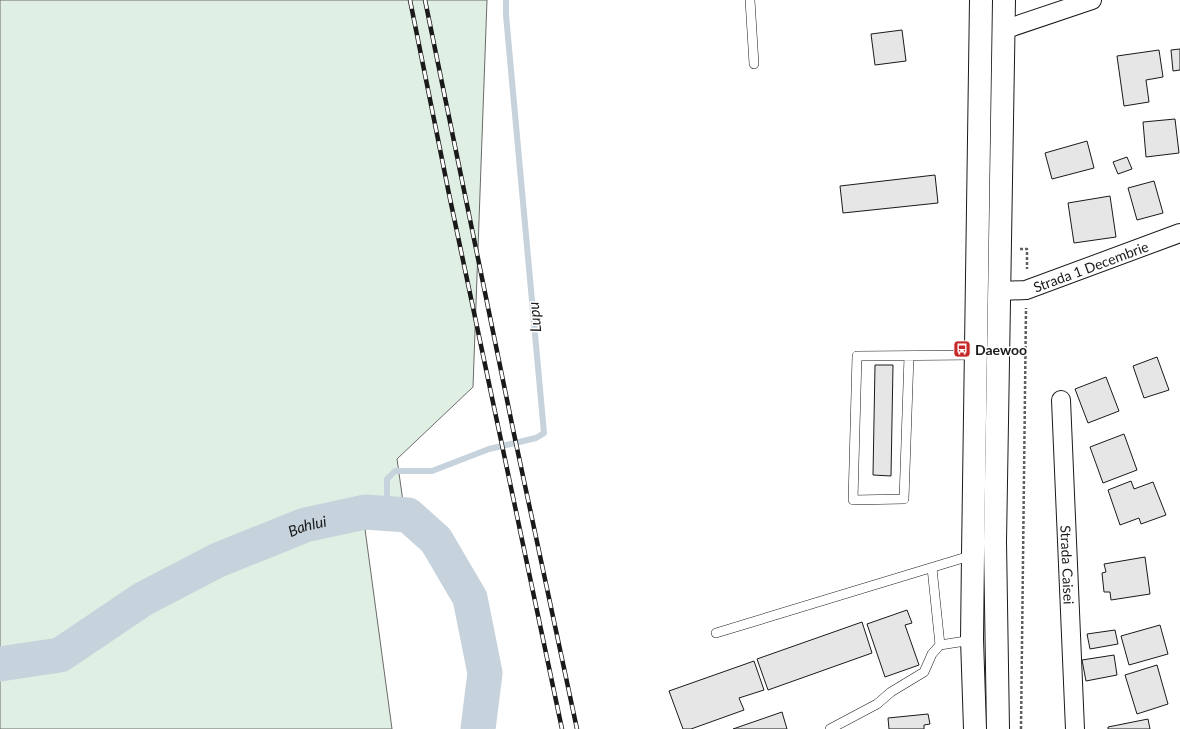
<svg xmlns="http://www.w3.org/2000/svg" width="1180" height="729" viewBox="0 0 1180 729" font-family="Lato,sans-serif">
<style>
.green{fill:#e0efe3;stroke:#6a6a6a}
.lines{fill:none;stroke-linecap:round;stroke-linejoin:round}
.stream{stroke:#c6d2dc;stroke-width:6}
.river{stroke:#c6d2dc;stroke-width:35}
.building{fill:#e6e6e6;stroke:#1a1a1a}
.service-casing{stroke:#1a1a1a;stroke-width:10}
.minor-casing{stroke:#1a1a1a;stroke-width:20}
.trunk-casing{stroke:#1a1a1a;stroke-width:24}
.path{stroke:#5f5f5f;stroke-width:2.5;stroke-dasharray:3 2;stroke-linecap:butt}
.service{stroke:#fff;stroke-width:9}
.minor{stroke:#fff;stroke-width:18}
.trunk{stroke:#fff;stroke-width:22}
.rail-casing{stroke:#1a1a1a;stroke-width:4.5}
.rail{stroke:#fff;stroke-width:3;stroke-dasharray:9;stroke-linecap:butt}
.labels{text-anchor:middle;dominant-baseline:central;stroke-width:3;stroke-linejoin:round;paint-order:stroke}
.street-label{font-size:14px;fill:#1a1a1a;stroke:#fff}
.poi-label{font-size:14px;font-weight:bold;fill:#1a1a1a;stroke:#fff;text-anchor:start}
.water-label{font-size:15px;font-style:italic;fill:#1a1a1a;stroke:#fff}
</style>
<rect width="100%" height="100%" fill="#fff"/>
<!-- green -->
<polygon class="green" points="0,0 487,0 473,387 397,459 406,523 365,529 392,729 0,729"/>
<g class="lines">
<!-- stream -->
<polyline class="stream" points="387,514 387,479 395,471 432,471 489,449 536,438 544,433 506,15 506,0"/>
<!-- river -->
<path class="river" id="s1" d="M0 664 60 655 143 599 218 560 305 525 365 512 408 515 436 540 470 598 485 673 478 729"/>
</g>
<!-- building -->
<g class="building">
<polygon points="902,30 906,61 875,65 871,34"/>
<polygon points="1180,49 1180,70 1173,71 1171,50"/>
<polygon points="1159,50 1163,77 1146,80 1149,102 1124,106 1117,56"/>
<polygon points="1175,119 1179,153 1146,157 1143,122"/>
<polygon points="1087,141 1094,168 1052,179 1045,153"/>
<polygon points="1127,157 1132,169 1118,174 1113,162"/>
<polygon points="935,175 938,203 843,213 840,186"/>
<polygon points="1154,181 1163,213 1137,220 1128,188"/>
<polygon points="1110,196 1116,237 1074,243 1068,203"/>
<polygon points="1157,357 1169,390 1144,398 1133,366"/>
<polygon points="875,365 893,365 891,476 873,475"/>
<polygon points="1106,377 1119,411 1088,423 1075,389"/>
<polygon points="1124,434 1137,470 1103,483 1090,447"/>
<polygon points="1131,481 1134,489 1153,482 1166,515 1141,524 1139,518 1120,525 1108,490"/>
<polygon points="1145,557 1150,594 1111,600 1110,592 1104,592 1102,573 1106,572 1104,564"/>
<polygon points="907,610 912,623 905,625 919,665 885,677 867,624"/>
<polygon points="862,622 872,653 768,690 757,659"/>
<polygon points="1160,625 1168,654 1129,665 1121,636"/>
<polygon points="1115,630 1118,644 1090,649 1087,634"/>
<polygon points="1114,655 1117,675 1086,681 1082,660"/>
<polygon points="754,661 764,690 739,698 744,710 691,729 683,729 669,691"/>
<polygon points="1157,665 1168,704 1137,714 1125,675"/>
<polygon points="782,712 787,729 733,729"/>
<polygon points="928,714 930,724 924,725 924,729 889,729 888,718"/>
<polygon points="1148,719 1150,729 1108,729 1108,727"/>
</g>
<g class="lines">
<!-- service casing -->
<g class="service-casing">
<g id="service">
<polyline points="750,0 754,64"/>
<polyline points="909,356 904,499 853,500 857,356 976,355"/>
<polyline points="932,568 940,645"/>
<polyline points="716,633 973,555"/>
<polyline points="830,729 877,704 891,692 924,672 932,654 940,645 972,640"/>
</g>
</g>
<!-- minor casing -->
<g class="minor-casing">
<g id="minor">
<polyline points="1003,30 1092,0"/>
<path id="s2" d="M1000 291 1026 290 1180 233"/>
<path id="s3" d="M1061 400 1075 729"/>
</g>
</g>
<!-- trunk casing -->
<g class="trunk-casing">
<g id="trunk">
<polyline points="975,729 972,639 973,555 981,0"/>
<polyline points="998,729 995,542 1004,0"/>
</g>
</g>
<!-- path -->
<g class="path">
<polyline points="1020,249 1027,249 1027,269"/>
<polyline points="1021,729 1026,308"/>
</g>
<!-- service -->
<use href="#service" class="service"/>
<!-- minor -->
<use href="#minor" class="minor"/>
<!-- trunk -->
<use href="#trunk" class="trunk"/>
<!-- rail casing -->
<g class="rail-casing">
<g id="rail">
<polyline points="410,0 449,194 562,729"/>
<polyline points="425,0 514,434 577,729"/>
</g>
</g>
<!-- rail -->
<use href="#rail" class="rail"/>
</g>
<!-- icons -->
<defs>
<g id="bus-square" transform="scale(0.9)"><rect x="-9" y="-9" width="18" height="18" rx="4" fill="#c62828" stroke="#fff"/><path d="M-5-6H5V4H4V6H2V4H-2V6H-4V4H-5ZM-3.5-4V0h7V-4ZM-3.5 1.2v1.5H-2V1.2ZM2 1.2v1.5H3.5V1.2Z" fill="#fff"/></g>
</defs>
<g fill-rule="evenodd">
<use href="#bus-square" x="962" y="349"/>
</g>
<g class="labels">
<!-- street labels -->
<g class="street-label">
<text stroke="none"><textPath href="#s2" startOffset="95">Strada 1 Decembrie</textPath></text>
<text stroke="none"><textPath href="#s3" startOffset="165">Strada Caisei</textPath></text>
</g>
<!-- poi labels -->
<g class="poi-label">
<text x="975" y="349">Daewoo</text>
</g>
<!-- water labels -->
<g class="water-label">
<text transform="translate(534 317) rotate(-95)">Lupu</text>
<text stroke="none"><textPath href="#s1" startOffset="341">Bahlui</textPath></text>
</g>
</g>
</svg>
